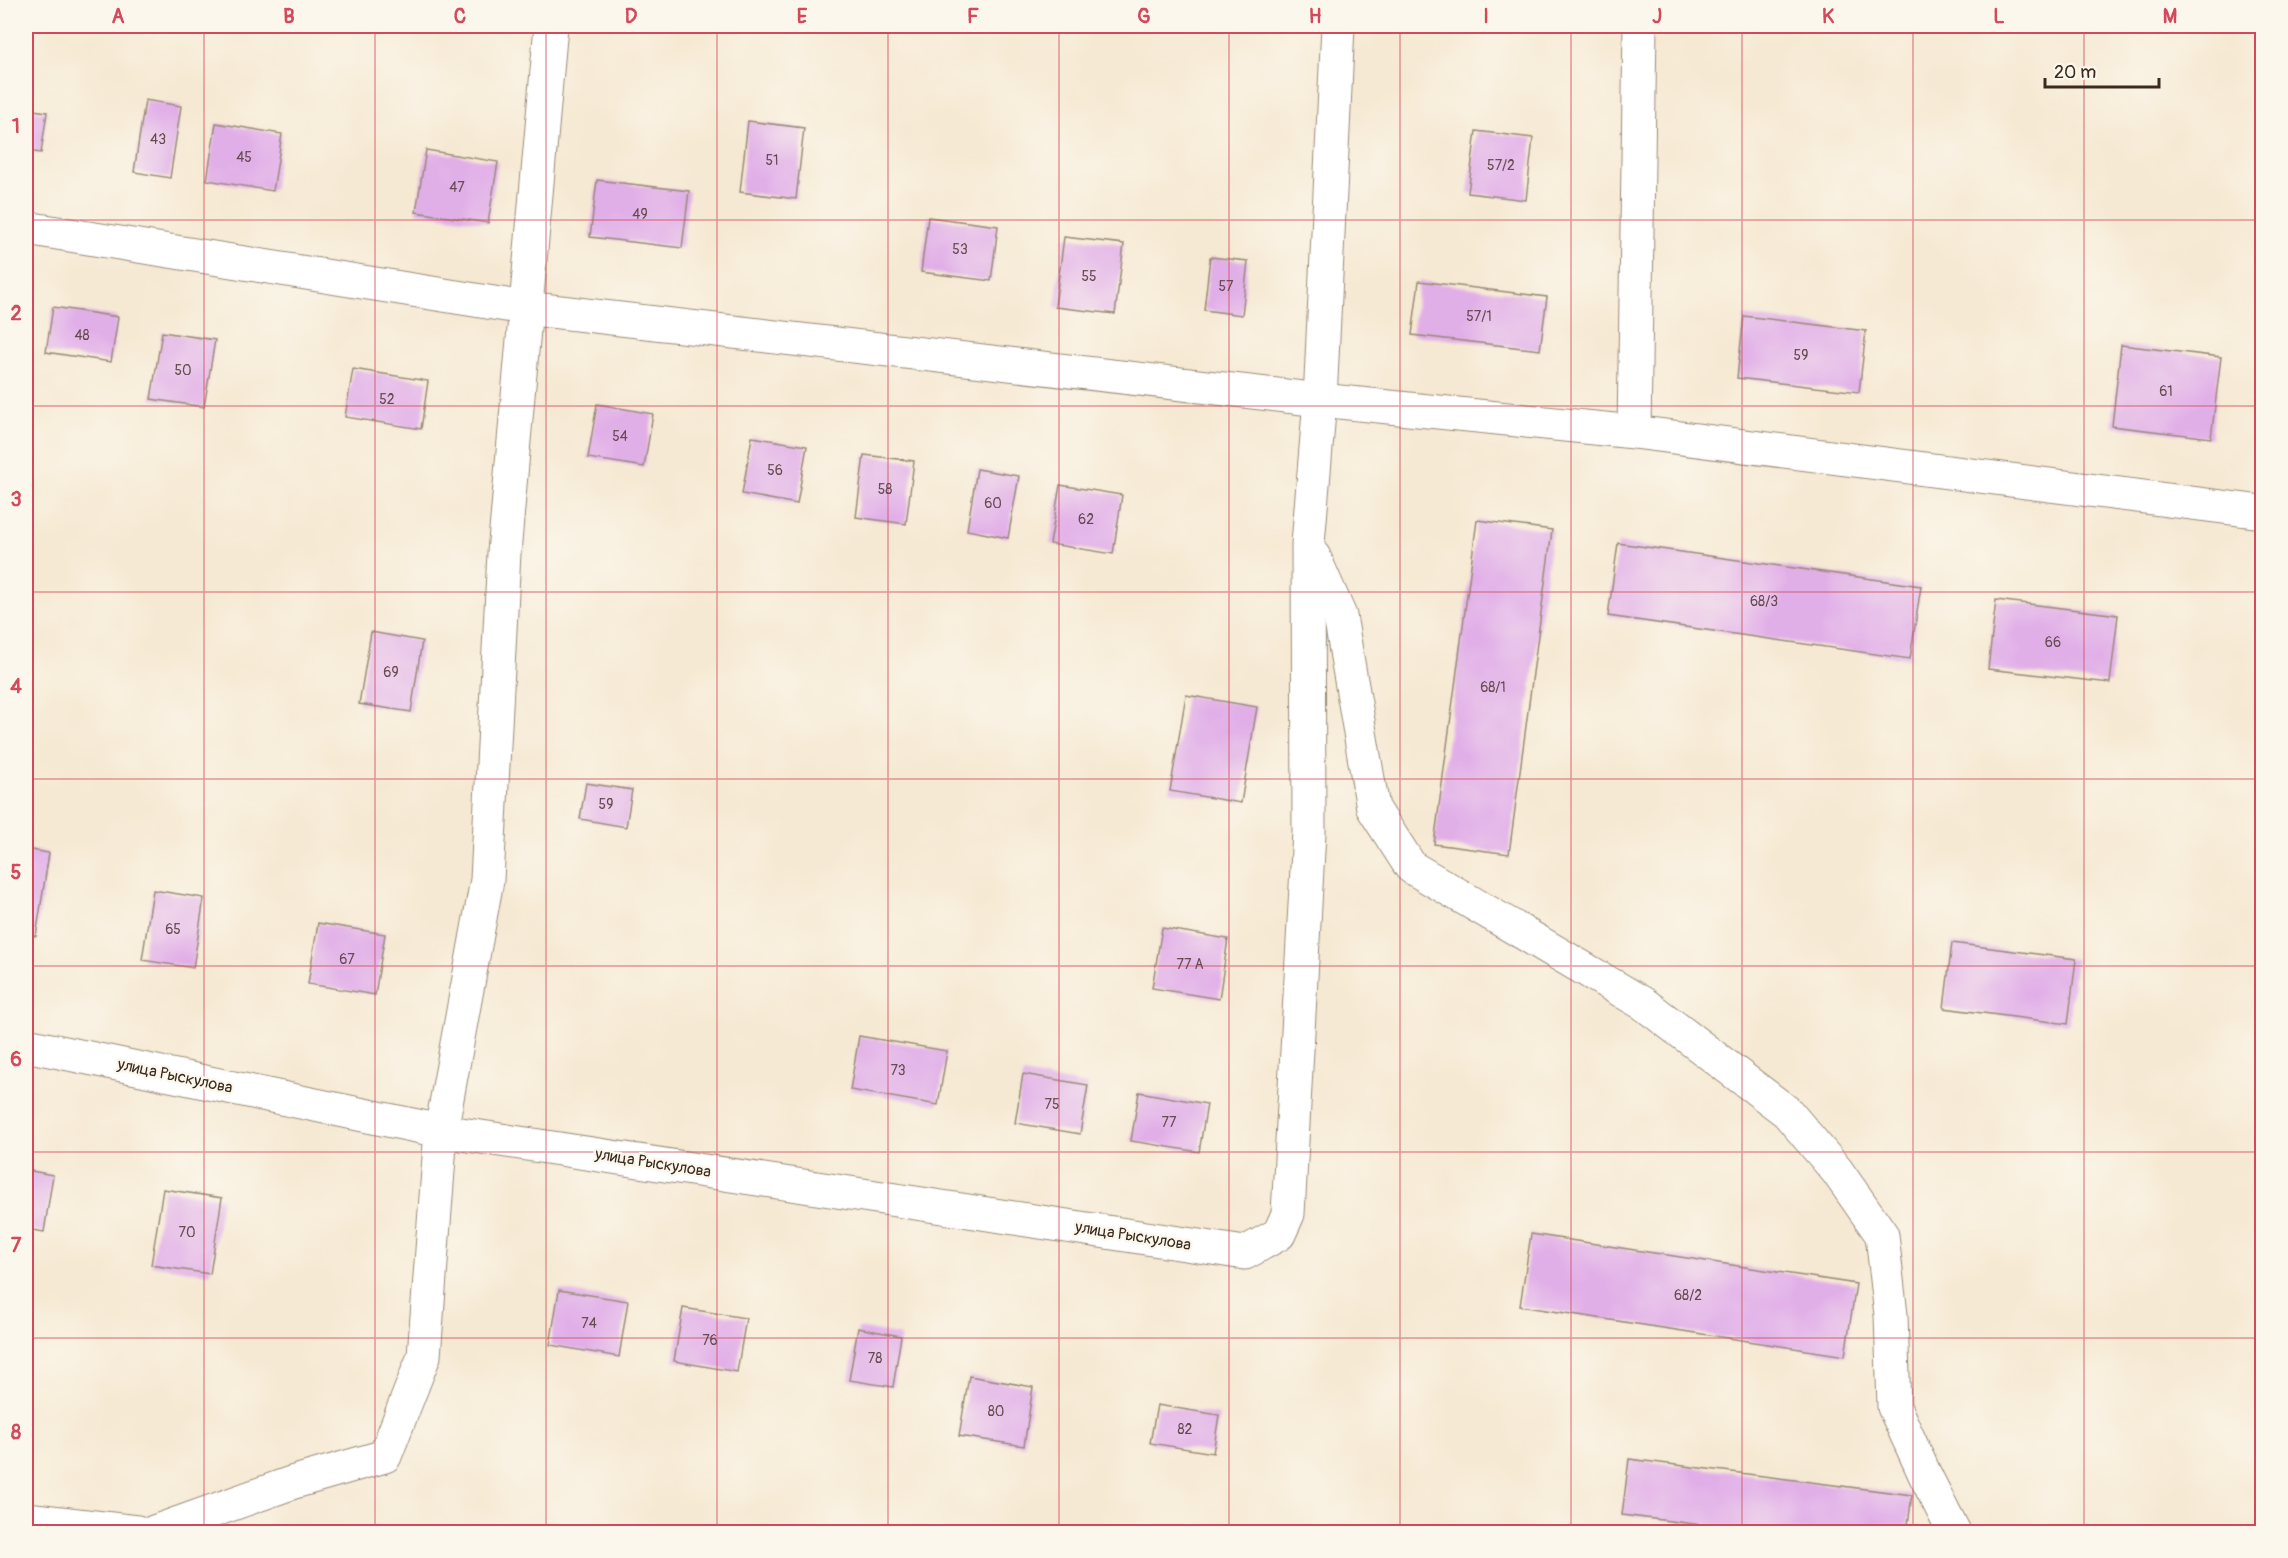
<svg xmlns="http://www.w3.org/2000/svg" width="2288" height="1558" viewBox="0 0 2288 1558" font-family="Pangolin,sans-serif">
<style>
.building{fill:#e1afe8}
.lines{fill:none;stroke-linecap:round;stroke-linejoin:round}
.street-casing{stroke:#988a78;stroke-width:35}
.street{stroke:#fff;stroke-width:33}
.grid{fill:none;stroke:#d1495b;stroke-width:1.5;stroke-opacity:0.55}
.labels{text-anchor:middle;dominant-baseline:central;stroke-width:5;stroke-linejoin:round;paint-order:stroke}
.number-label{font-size:14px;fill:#644b50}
.street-label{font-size:16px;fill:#3b2a1e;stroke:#fbf7ec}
.neatline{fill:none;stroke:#d1495b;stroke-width:2}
.grid-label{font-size:20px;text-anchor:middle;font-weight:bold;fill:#d1495b}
</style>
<rect width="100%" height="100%" fill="#fbf7ec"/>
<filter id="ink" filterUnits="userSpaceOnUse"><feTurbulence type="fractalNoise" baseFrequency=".0167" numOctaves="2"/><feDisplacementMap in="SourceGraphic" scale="12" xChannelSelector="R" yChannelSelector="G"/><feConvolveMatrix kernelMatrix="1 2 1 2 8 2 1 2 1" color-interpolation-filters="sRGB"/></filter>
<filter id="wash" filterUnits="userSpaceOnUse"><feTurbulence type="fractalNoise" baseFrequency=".008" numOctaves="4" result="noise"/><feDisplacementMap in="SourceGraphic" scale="24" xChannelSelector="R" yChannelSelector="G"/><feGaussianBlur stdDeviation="1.35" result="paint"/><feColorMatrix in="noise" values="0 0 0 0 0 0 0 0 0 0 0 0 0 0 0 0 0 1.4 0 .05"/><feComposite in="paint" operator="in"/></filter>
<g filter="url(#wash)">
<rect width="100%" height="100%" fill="#f6e9d3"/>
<g id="blocks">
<!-- building -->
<g class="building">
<polygon points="145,100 181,106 170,178 134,172"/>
<polygon points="26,109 47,112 41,153 26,151"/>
<polygon points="748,121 804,128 796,199 740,192"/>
<polygon points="216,123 282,134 273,191 207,180"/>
<polygon points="1476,131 1533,138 1526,200 1468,193"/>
<polygon points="426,150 498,162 488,223 416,212"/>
<polygon points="597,180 689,191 682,248 590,237"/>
<polygon points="928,217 998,226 991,281 921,272"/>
<polygon points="1064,237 1124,244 1115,314 1055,307"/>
<polygon points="1210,257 1248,261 1242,315 1204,310"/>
<polygon points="1419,281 1547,297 1540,350 1412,335"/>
<polygon points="53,307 118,317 111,362 46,352"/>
<polygon points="1744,316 1866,331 1859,392 1737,378"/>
<polygon points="162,332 215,340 204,407 151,399"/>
<polygon points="2121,345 2221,357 2211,438 2112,426"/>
<polygon points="353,369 428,381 421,429 345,417"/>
<polygon points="597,404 653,414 644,467 588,458"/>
<polygon points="752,437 807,446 797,504 742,494"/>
<polygon points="864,455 914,461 906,524 856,517"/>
<polygon points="977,469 1019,476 1008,538 967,530"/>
<polygon points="1060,485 1122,495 1113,554 1050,544"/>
<polygon points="1477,520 1552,530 1509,854 1434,844"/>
<polygon points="1618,543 1921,586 1910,659 1608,616"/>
<polygon points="1996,600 2118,615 2110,683 1988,669"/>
<polygon points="371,632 422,641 411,712 359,704"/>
<polygon points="1186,695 1257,707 1241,803 1170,791"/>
<polygon points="586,783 632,790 626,827 580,819"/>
<polygon points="26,849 49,853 36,936 26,934"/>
<polygon points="153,890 204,898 193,968 142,960"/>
<polygon points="318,923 385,934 375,995 308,984"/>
<polygon points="1162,928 1228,939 1219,999 1152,988"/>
<polygon points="1952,943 2076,959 2068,1024 1944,1008"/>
<polygon points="859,1036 947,1051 938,1105 850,1090"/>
<polygon points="1023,1074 1088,1085 1080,1134 1015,1123"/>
<polygon points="1139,1092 1207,1104 1199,1152 1131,1141"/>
<polygon points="26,1170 53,1175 44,1232 26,1229"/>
<polygon points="163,1189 222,1198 210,1274 151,1265"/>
<polygon points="1531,1234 1856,1284 1845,1356 1520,1306"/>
<polygon points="559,1290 628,1301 619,1357 550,1345"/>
<polygon points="683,1308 746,1318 737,1372 674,1361"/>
<polygon points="858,1328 901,1336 893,1387 849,1380"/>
<polygon points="969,1376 1033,1387 1024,1446 959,1436"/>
<polygon points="1157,1405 1219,1415 1213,1453 1150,1443"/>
<polygon points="1629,1459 1912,1495 1907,1532 1759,1532 1622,1515"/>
</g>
</g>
</g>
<g filter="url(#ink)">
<use href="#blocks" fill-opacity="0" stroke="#988a78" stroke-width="1.5"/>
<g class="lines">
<!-- street casing -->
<g class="street-casing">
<g id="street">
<polyline points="26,228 525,308 1320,400 1634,432 2262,512"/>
<polyline points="1634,432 1640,26"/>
<polyline points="1314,557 1340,616 1373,808 1411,867 1644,1004 1787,1112 1837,1171 1882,1235 1891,1315 1894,1407 1926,1477 1954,1532"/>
<polyline points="26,1045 441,1131 1245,1253 1279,1234 1288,1214 1309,832 1308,544 1320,400 1338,26"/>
<polyline points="26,1519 137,1532"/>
<polyline points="154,1532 291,1483 385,1456 424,1356 441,1131 487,880 504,553 551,26"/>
</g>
</g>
<!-- street -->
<use href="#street" class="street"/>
</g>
</g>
<!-- grid -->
<path class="grid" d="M204 26V1532M375 26V1532M546 26V1532M717 26V1532M888 26V1532M1059 26V1532M1229 26V1532M1400 26V1532M1571 26V1532M1742 26V1532M1913 26V1532M2084 26V1532M26 220H2262M26 406H2262M26 592H2262M26 779H2262M26 966H2262M26 1152H2262M26 1338H2262"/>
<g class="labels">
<!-- number labels -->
<g class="number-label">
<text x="158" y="139">43</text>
<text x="244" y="157">45</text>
<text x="772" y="160">51</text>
<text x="1501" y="165">57/2</text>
<text x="457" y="187">47</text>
<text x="640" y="214">49</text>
<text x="960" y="249">53</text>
<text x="1089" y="276">55</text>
<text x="1226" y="286">57</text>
<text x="1479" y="316">57/1</text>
<text x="82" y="335">48</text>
<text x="1801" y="355">59</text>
<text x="183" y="370">50</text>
<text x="2166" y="391">61</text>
<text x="387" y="399">52</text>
<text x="620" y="436">54</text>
<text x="775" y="470">56</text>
<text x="885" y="489">58</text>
<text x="993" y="503">60</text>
<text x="1086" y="519">62</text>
<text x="1764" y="601">68/3</text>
<text x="2053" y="642">66</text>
<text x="391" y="672">69</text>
<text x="1493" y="687">68/1</text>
<text x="606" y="804">59</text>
<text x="173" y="929">65</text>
<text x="347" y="959">67</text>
<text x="1190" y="964">77 А</text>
<text x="898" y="1070">73</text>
<text x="1052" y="1104">75</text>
<text x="1169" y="1122">77</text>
<text x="187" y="1232">70</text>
<text x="1688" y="1295">68/2</text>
<text x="589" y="1323">74</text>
<text x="710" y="1340">76</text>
<text x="875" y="1358">78</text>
<text x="996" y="1411">80</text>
<text x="1185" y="1429">82</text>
</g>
<!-- street labels -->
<g class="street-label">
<text transform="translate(175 1076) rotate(12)">улица Рыскулова</text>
<text transform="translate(653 1163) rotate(9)">улица Рыскулова</text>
<text transform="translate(1133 1236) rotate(9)">улица Рыскулова</text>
</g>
</g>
<!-- margin -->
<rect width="2288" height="1558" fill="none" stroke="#fbf7ec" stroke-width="66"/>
<!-- scale -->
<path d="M2045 78v9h114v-9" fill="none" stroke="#3b2a1e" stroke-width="3"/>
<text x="2054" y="78" font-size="18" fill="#3b2a1e" stroke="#fbf7ec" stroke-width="4.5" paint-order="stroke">20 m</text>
<rect x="33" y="33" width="2222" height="1492" class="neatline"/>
<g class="grid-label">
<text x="118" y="23">A</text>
<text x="289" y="23">B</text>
<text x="460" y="23">C</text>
<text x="631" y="23">D</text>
<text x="802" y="23">E</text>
<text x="973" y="23">F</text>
<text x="1144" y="23">G</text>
<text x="1315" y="23">H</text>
<text x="1486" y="23">I</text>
<text x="1657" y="23">J</text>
<text x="1828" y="23">K</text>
<text x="1999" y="23">L</text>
<text x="2170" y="23">M</text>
<text x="16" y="133">1</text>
<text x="16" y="320">2</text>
<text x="16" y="506">3</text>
<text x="16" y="693">4</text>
<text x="16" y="879">5</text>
<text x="16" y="1066">6</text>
<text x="16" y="1252">7</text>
<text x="16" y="1439">8</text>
</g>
</svg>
